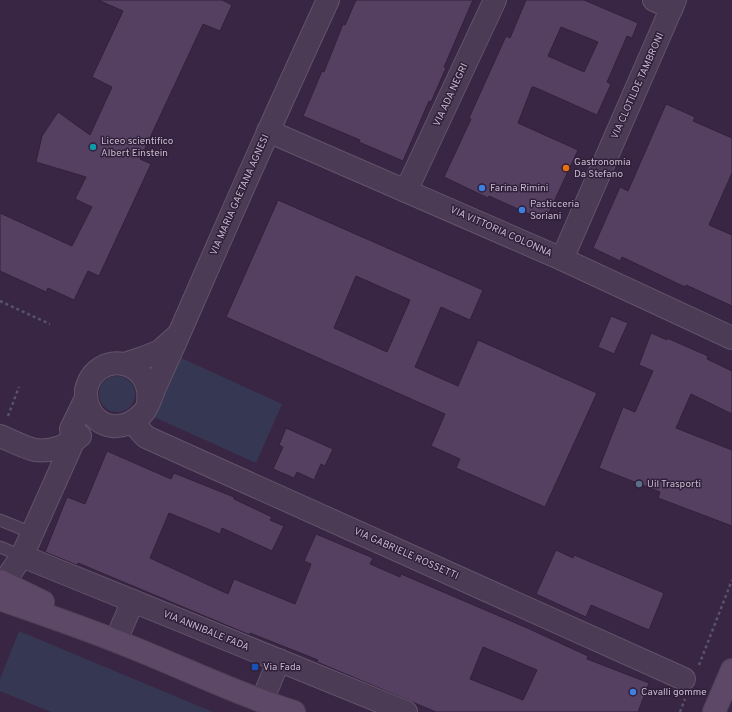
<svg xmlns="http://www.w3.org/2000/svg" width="732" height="712" viewBox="0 0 732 712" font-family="Overpass,sans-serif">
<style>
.green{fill:#363752}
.building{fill:#564062;stroke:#32213b;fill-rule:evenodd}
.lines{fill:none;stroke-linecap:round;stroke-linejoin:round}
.lane-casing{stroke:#63536b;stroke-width:13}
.street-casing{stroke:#63536b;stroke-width:24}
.secondary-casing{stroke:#51415a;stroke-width:24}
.path{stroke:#58536d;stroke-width:2.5;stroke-dasharray:3 3;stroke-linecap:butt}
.lane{stroke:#4b3b54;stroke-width:11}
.street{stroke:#4b3b54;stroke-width:22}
.secondary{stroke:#5e4867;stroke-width:22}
.culture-dot{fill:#0f9aa8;stroke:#301f39;stroke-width:1.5}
.food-dot{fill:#e8710a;stroke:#301f39;stroke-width:1.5}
.shop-dot{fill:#3f7fe0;stroke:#301f39;stroke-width:1.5}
.service-dot{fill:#5c6f8a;stroke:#301f39;stroke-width:1.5}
.transit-dot{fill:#1a4fb4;stroke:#301f39;stroke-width:1.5}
.labels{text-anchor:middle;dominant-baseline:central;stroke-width:3;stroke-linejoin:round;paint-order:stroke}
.street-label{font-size:10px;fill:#c7b8cd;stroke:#301f39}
.poi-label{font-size:10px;fill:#c7b8cd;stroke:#301f39;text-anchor:start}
</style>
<rect width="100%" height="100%" fill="#392644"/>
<!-- green -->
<g class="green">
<polygon points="179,357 282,404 256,463 152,416"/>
<circle cx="117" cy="394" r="18"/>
<polygon points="19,631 213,712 51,712 0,691 0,679"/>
</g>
<!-- building -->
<g class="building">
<polygon points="98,0 222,0 232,5 220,31 203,24 140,159 151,164 99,276 88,271 74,300 48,288 46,292 0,271 0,213 72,246 92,207 75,199 86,177 36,162 42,136 58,112 90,135 112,87 92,77 123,11"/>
<polygon points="356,0 473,0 444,67 446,68 431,102 429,101 403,161 359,142 360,140 303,116 322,71 324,72 343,24 345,25"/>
<path d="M526 0H584L638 23 632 38 627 36 607 82 611 84 597 115 534 87H532L518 123 578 150 545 221 489 196 488 198 444 177 471 119 469 118 506 36 510 38ZM561 27 598 42 584 72 548 56Z"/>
<polygon points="666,104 695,117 693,121 732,138 732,173 709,225 732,235 732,306 686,285 685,287 622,257 620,261 593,248 620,187 628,191"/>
<path d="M278 200 483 290 470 320 441 307 415 367 458 386 478 340 597 393 545 507 456 468 460 459 431 446 445 414 226 317ZM356 276 410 300 387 352 334 328Z"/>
<polygon points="611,316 628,323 614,354 598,347"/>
<polygon points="651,333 667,340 667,338 708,356 707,359 732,371 732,414 691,394 676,428 732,450 732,526 658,498 660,492 599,468 623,407 635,412 653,371 639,365"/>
<polygon points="286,428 333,449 325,466 321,464 314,480 297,472 294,478 273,469 283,447 279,445"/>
<path d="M107 451 171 479 174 473 234 497V499L272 517 270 520 284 526 272 551 222 528 220 534 169 513 150 558 228 594 234 579 295 604 311 564 304 561 316 534 373 558 370 564 400 577 401 574 525 627 588 656 587 659 649 683 638 712H436L317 662 318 660 250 633V635L78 563 77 565 45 552 67 497 85 504ZM483 647 537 670 523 700 470 679Z"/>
<polygon points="556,550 573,558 574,555 664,593 649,630 591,605 586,617 536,594"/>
</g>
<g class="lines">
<!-- lane casing -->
<g class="lane-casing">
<g id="lane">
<polyline points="0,520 32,533"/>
<polyline points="0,547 22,556"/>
</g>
</g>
<!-- street casing -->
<g class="street-casing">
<g id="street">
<polyline points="654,0 672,8"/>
<polyline points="268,131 562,259 732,338"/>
<polyline points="406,191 495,0"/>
<polyline points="562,259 675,0"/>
<polyline points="125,364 143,358 160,351 178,335"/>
<path d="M148 403C154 357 95 349 86 390 86 395 86 401 88 406 98 431 125 432 143 413 149 407 152 393 156 385 169 357 181 330 193 302 237 201 282 100 328 0"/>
<polyline points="133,423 146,437 684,679"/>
<path d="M0 436C10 440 25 448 35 450 51 452 68 446 80 436"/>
<polyline points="22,556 406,712"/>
<polyline points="0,590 4,582 22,556 73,442 71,429 86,398"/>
<polyline points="116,640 133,601"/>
<polyline points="262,701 279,660"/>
</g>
</g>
<!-- secondary casing -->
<g class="secondary-casing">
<g id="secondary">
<polyline points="0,581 43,602"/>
<path d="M0 599C42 614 85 628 126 645 182 667 236 694 294 712"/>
<polyline points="714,712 732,670"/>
</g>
</g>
<!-- path -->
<g class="path">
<polyline points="0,301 50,324"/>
<polyline points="8,416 19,387"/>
<polyline points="699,665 732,580"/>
<polyline points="680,712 685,699"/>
</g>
<!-- lane -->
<use href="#lane" class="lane"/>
<!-- street -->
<use href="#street" class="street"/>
<!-- secondary -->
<use href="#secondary" class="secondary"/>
</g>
<!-- markers -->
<circle class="culture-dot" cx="93" cy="147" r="4"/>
<circle class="food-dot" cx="566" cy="168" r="4"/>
<g class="shop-dot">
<circle cx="482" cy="188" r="4"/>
<circle cx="522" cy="210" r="4"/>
<circle cx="633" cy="692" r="4"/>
</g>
<circle class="service-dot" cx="639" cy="484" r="4"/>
<rect class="transit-dot" x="251" y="663" width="8" height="8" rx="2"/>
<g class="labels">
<!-- street labels -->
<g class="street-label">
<text transform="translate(638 86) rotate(-66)">VIA CLOTILDE TAMBRONI</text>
<text transform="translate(451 95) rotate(-65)">VIA ADA NEGRI</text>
<text transform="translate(240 195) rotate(-66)">VIA MARIA GAETANA AGNESI</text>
<text transform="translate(501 232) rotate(24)">VIA VITTORIA COLONNA</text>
<text transform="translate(406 554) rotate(24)">VIA GABRIELE ROSSETTI</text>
<text transform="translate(206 631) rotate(22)">VIA ANNIBALE FADA</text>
</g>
<!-- poi labels -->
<g class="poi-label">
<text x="101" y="141">Liceo scientifico<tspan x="101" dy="12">Albert Einstein</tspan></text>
<text x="574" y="162">Gastronomia<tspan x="574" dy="12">Da Stefano</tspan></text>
<text x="490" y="188">Farina Rimini</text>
<text x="530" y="204">Pasticceria<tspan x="530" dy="12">Soriani</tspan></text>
<text x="647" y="484">Uil Trasporti</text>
<text x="263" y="667">Via Fada</text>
<text x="641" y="692">Cavalli gomme</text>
</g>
</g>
</svg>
